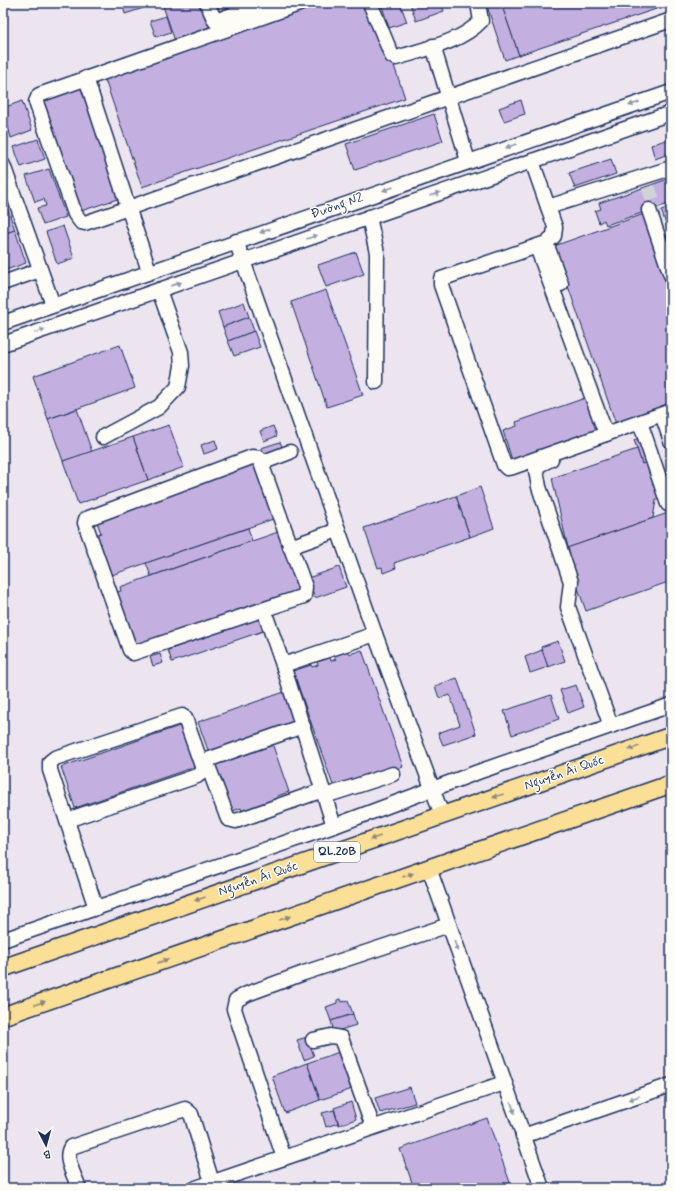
<svg xmlns="http://www.w3.org/2000/svg" width="674" height="1191" viewBox="0 0 674 1191" font-family="Mynerve,sans-serif">
<style>
.built{fill:#ece5f0}
.building{fill:#c4b0e0;stroke:#1b2f5e}
.lines{fill:none;stroke-linecap:round;stroke-linejoin:round}
.minor-tunnel{stroke:#d0d3d8;stroke-width:14;stroke-dasharray:14 7;stroke-linecap:butt}
.minor-casing{stroke:#1b2f5e;stroke-width:17}
.major-casing{stroke:#1b2f5e;stroke-width:20}
.minor{stroke:#fdfcf7;stroke-width:14}
.major{stroke:#fbdf96;stroke-width:17}
.oneway{fill:#8c96aa}
.oneway2{fill:#8b877a}
.labels{text-anchor:middle;dominant-baseline:central;stroke-width:3;stroke-linejoin:round;paint-order:stroke}
.shield{fill:#fdfcf7;stroke:#5f6c8c;stroke-width:1}
.shield-label{font-size:12px;font-weight:bold;fill:#1b2f5e}
.street-label{font-size:13px;fill:#1b2f5e;stroke:#fdfcf7}
</style>
<rect width="100%" height="100%" fill="#fdfcf7"/>
<filter id="ink" filterUnits="userSpaceOnUse"><feTurbulence type="fractalNoise" baseFrequency=".025" numOctaves="2"/><feDisplacementMap in="SourceGraphic" scale="8" xChannelSelector="R" yChannelSelector="G"/><feConvolveMatrix kernelMatrix="1 2 1 2 8 2 1 2 1" color-interpolation-filters="sRGB"/></filter>
<g filter="url(#ink)">
<!-- built -->
<rect class="built" x="3" y="3" width="668" height="1185"/>
<!-- building -->
<g class="building">
<polygon points="122,3 159,3 125,14"/>
<polygon points="162,3 202,3 211,29 175,41"/>
<polygon points="213,3 262,3 219,20"/>
<polygon points="323,3 370,3 386,42 405,98 142,187 104,77"/>
<polygon points="381,3 400,3 407,22 389,28"/>
<polygon points="410,3 441,3 444,11 416,21"/>
<polygon points="496,3 501,3 519,55 505,60 487,6"/>
<polygon points="501,3 671,3 671,4 519,55"/>
<polygon points="166,16 171,32 156,37 150,21"/>
<polygon points="85,86 123,197 81,211 43,100"/>
<polygon points="521,100 525,114 504,121 499,108"/>
<polygon points="22,101 32,130 11,138 3,108"/>
<polygon points="434,114 443,141 355,170 346,144"/>
<polygon points="671,138 671,153 655,159 651,145"/>
<polygon points="38,139 45,159 21,167 14,147"/>
<polygon points="611,159 616,174 575,188 569,173"/>
<polygon points="49,169 66,217 43,225 37,208 46,206 44,199 35,202 26,176"/>
<polygon points="671,178 671,203 606,225 604,220 599,223 595,211 601,209 599,203"/>
<polygon points="3,195 15,230 3,234"/>
<polygon points="671,207 671,238 661,210"/>
<polygon points="647,213 671,281 671,405 616,424 554,246"/>
<polygon points="63,226 74,258 57,264 46,232"/>
<polygon points="15,230 26,263 3,271 3,234"/>
<polygon points="356,252 364,274 326,287 318,265"/>
<polygon points="326,290 363,395 327,407 291,302"/>
<polygon points="244,302 249,317 223,327 218,312"/>
<polygon points="249,317 254,331 228,341 223,327"/>
<polygon points="254,331 260,347 234,356 228,341"/>
<polygon points="120,345 135,388 48,419 33,376"/>
<polygon points="591,396 603,432 512,460 503,431 517,426 516,422"/>
<polygon points="77,409 92,452 63,461 48,419"/>
<polygon points="169,425 184,467 148,480 133,437"/>
<polygon points="273,426 277,436 264,441 260,431"/>
<polygon points="643,436 652,461 642,464 634,440"/>
<polygon points="133,437 148,480 78,504 63,461"/>
<polygon points="215,440 218,449 204,454 201,445"/>
<polygon points="280,442 283,449 264,456 261,448"/>
<polygon points="637,449 642,464 647,463 659,499 656,500 653,518 568,548 552,478"/>
<polygon points="256,461 276,518 106,577 92,536 101,533 95,517"/>
<polygon points="480,487 494,528 470,537 456,496"/>
<polygon points="456,496 470,537 394,563 396,568 383,573 382,567 378,568 364,528"/>
<polygon points="671,512 671,581 586,611 564,549"/>
<polygon points="248,528 252,541 151,576 146,563"/>
<polygon points="281,531 301,590 133,647 114,593 121,591 120,587"/>
<polygon points="339,567 346,587 315,598 308,578"/>
<polygon points="262,618 266,630 172,662 168,650"/>
<polygon points="558,641 565,661 548,667 541,647"/>
<polygon points="362,650 403,767 335,791 293,671 311,665 312,667 318,665 317,662 330,658 331,661 336,659 334,656 348,651 350,654"/>
<polygon points="542,650 548,667 530,673 525,657"/>
<polygon points="160,654 163,663 153,666 150,657"/>
<polygon points="457,678 476,734 443,745 438,733 460,725 450,695 439,698 435,686"/>
<polygon points="576,685 584,707 568,713 560,690"/>
<polygon points="287,691 299,725 210,756 198,722"/>
<polygon points="551,695 559,719 512,735 504,711"/>
<polygon points="185,724 200,765 75,808 61,767"/>
<polygon points="272,743 289,792 277,796 278,801 243,813 241,808 230,812 213,764"/>
<polygon points="341,999 342,1002 348,1000 353,1014 331,1021 326,1007 337,1003 337,1000"/>
<polygon points="353,1014 356,1025 334,1032 331,1021"/>
<polygon points="307,1037 314,1056 304,1060 297,1040"/>
<polygon points="342,1051 355,1088 320,1100 307,1063"/>
<polygon points="307,1063 320,1100 285,1113 272,1076"/>
<polygon points="410,1087 415,1103 380,1113 375,1098"/>
<polygon points="351,1102 356,1119 339,1125 334,1108"/>
<polygon points="334,1110 338,1123 326,1127 322,1113"/>
<polygon points="487,1118 512,1188 414,1188 400,1149"/>
</g>
<g class="lines">
<!-- minor-tunnel -->
<polyline class="minor-tunnel" points="648,187 656,208"/>
<!-- minor casing -->
<g class="minor-casing">
<g id="minor">
<polyline points="207,3 215,21 266,3"/>
<polyline points="302,3 39,95 36,102 75,214 81,222 85,223 671,20"/>
<path d="M370 3 392 56 396 58C424 49 460 43 481 21L478 3"/>
<polyline points="433,46 468,161"/>
<polyline points="86,78 149,271"/>
<polyline points="532,161 555,227 554,236 546,243 441,279 441,285 504,465 507,468 513,467 671,411"/>
<polyline points="3,165 53,305"/>
<polyline points="548,207 671,168"/>
<polyline points="649,210 671,275"/>
<polyline points="369,217 377,253 376,382"/>
<polyline points="236,241 375,634 442,815"/>
<polyline points="546,243 561,284"/>
<polyline points="537,247 606,434"/>
<polyline points="3,283 40,270"/>
<polyline points="3,323 671,92"/>
<polyline points="3,344 671,113"/>
<polyline points="664,420 671,441"/>
<polyline points="642,428 668,504"/>
<polyline points="103,437 159,407 178,387 182,366 181,352 159,290"/>
<polyline points="551,459 537,466 536,470 539,487 571,582 568,607 611,726"/>
<polyline points="261,463 259,458 252,457 86,519 85,523 130,650 133,653 304,596 305,587 261,463 290,452"/>
<polyline points="290,547 338,530"/>
<polyline points="267,619 283,665 334,826"/>
<polyline points="283,665 375,634"/>
<polyline points="303,726 207,760 208,766 228,819 236,821 323,790"/>
<polyline points="325,796 393,774"/>
<polyline points="67,820 197,776 202,772 203,769 185,718 182,716 55,758 50,762 50,770 96,908"/>
<polyline points="429,868 542,1188"/>
<polyline points="3,940 334,826 478,772 671,705"/>
<polyline points="313,1040 331,1036 341,1038 373,1127"/>
<polyline points="523,1136 671,1085"/>
<polyline points="284,1158 234,1009 236,1000 247,994 304,973 449,925"/>
<path d="M79 1188C75 1176 63 1158 71 1147L185 1109 191 1114 212 1182"/>
<polyline points="196,1188 504,1083"/>
</g>
</g>
<!-- major casing -->
<g class="major-casing">
<g id="major">
<polyline points="3,968 671,736"/>
<polyline points="3,1016 671,784"/>
</g>
</g>
<!-- minor -->
<use href="#minor" class="minor"/>
<!-- major -->
<use href="#major" class="major"/>
</g>
<!-- one-way arrows -->
<defs><path id="oneway-solid" d="M-6-.8H1V-3.2L6.5 0L1 3.2V.8H-6Z"/></defs>
<g class="oneway">
<use href="#oneway-solid" transform="translate(634 104) rotate(161)"/>
<use href="#oneway-solid" transform="translate(511 146) rotate(161)"/>
<use href="#oneway-solid" transform="translate(388 189) rotate(161)"/>
<use href="#oneway-solid" transform="translate(435 194) rotate(-19)"/>
<use href="#oneway-solid" transform="translate(265 231) rotate(161)"/>
<use href="#oneway-solid" transform="translate(312 237) rotate(-19)"/>
<use href="#oneway-solid" transform="translate(176 284) rotate(-19)"/>
<use href="#oneway-solid" transform="translate(40 331) rotate(-19)"/>
<use href="#oneway-solid" transform="translate(456 946) rotate(71)"/>
<use href="#oneway-solid" transform="translate(634 1098) rotate(161)"/>
<use href="#oneway-solid" transform="translate(513 1108) rotate(71)"/>
</g>
<g class="oneway2">
<use href="#oneway-solid" transform="translate(634 748) rotate(161)"/>
<use href="#oneway-solid" transform="translate(498 796) rotate(161)"/>
<use href="#oneway-solid" transform="translate(375 838) rotate(161)"/>
<use href="#oneway-solid" transform="translate(408 875) rotate(-19)"/>
<use href="#oneway-solid" transform="translate(200 899) rotate(161)"/>
<use href="#oneway-solid" transform="translate(285 918) rotate(-19)"/>
<use href="#oneway-solid" transform="translate(163 961) rotate(-19)"/>
<use href="#oneway-solid" transform="translate(40 1003) rotate(-19)"/>
</g>
</g>
<g class="labels">
<!-- shield labels -->
<rect class="shield" x="314" y="842" width="46" height="20" rx="3"/>
<g class="shield-label">
<text x="337" y="852">QL.20B</text>
</g>
<!-- street labels -->
<g class="street-label">
<text transform="translate(337 206) rotate(-19)">Đường N2</text>
<text transform="translate(564 773) rotate(-19)">Nguyễn Ái Quốc</text>
<text transform="translate(258 879) rotate(-19)">Nguyễn Ái Quốc</text>
</g>
</g>
<!-- margin -->
<rect width="674" height="1191" fill="none" stroke="#fdfcf7" stroke-width="16"/>
<rect x="8" y="8" width="658" height="1175" fill="none" stroke="#1b2f5e" stroke-width="1.5" filter="url(#ink)"/>
<!-- north arrow -->
<g transform="translate(46 1145) rotate(174)" stroke="#fdfcf7" stroke-width="3" paint-order="stroke">
<path d="M0-3L7 15L0 10L-7 15Z" fill="#1b2f5e"/>
<text y="-6" font-size="11" font-weight="bold" text-anchor="middle" fill="#1b2f5e">B</text>
</g>
</svg>
